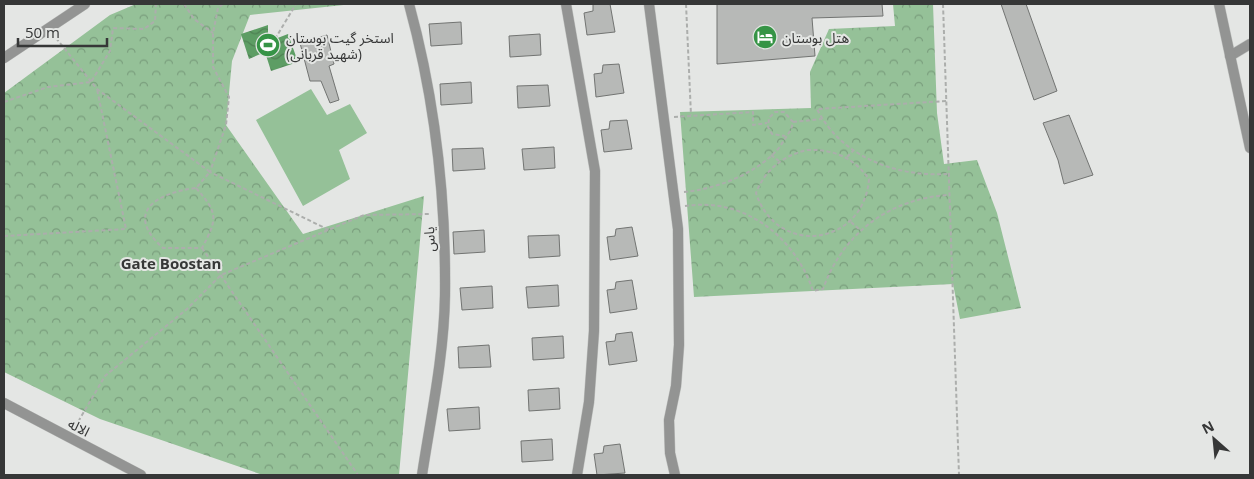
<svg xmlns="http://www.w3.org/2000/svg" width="1254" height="479" viewBox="0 0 1254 479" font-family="'Open Sans','Noto Sans Arabic',sans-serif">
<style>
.green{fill:#95c198}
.park{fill:url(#park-crowns)}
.water{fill:url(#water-waves)}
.building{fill:#b7b9b7;stroke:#727472}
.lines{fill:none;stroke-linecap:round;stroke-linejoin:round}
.minor-casing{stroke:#c1c3c1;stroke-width:11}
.tertiary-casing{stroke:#c1c3c1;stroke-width:11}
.path{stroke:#acaeac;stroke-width:2;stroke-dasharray:4 2.5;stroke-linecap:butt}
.minor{stroke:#939493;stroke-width:10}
.tertiary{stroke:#939493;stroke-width:10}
.labels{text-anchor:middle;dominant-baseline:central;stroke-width:4;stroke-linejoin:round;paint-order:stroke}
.poi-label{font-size:14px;fill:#363737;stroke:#e4e6e4;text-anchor:start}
.street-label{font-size:14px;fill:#363737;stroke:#e4e6e4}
.neighbourhood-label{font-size:15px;font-weight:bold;fill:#363737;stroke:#e4e6e4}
</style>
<defs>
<pattern id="park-crowns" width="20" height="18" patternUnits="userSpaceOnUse" patternTransform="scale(1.25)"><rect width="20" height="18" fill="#95c198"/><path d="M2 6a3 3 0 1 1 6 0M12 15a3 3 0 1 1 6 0" fill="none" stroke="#7a9e7d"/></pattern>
<pattern id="water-waves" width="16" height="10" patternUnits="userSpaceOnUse" patternTransform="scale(1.25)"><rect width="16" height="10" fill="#5d9d64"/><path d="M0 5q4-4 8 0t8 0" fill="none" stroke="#4e8153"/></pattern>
</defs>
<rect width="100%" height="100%" fill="#e4e6e4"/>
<!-- green -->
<polygon class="green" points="311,89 327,115 350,104 367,133 339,150 350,179 303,206 256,120"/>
<!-- park -->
<g class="park">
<polygon points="136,4 353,4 250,15 232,61 226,125 303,234 424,196 399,475 263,475 100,419 4,372 4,93 110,15"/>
<polygon points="893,4 933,4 937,113 944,164 977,160 997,213 1021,308 960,319 953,284 694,297 680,112 811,108 810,72 829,29 895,26"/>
</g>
<!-- water -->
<polygon class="water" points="268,25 268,34 275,39 288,34 298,62 271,71 265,52 249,59 241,34"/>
<!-- building -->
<g class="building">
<polygon points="593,4 610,4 615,32 587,35 584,13 593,11"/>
<polygon points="717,4 882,4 883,16 812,18 815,56 717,64"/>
<polygon points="1001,4 1026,4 1057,91 1034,100"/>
<polygon points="461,22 462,44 431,46 429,24"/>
<polygon points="540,34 541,55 510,57 509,36"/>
<polygon points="327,35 334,64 329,66 339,100 330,103 321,81 310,81 300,43"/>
<polygon points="619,64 624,93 596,97 594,74 602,73 603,65"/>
<polygon points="471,82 472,103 441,105 440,84"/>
<polygon points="548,85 550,106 518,108 517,86"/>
<polygon points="1069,115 1093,175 1064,184 1058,160 1043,123"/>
<polygon points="627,120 632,149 604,152 601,130 609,129 610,121"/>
<polygon points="554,147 555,168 524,170 522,149"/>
<polygon points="483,148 485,169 453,171 452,149"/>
<polygon points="632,227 638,256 610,260 607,237 615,236 616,229"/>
<polygon points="484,230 485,252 454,254 453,232"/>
<polygon points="559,235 560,256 529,258 528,236"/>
<polygon points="632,280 637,309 610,313 607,290 615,289 616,282"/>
<polygon points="558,285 559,306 528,308 526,287"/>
<polygon points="492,286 493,308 462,310 460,288"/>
<polygon points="632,332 637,361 609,365 606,342 615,341 616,334"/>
<polygon points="563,336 564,358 533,360 532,338"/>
<polygon points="489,345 491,367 459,368 458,347"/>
<polygon points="559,388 560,409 529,411 528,390"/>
<polygon points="479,407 480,429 449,431 447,409"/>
<polygon points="552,439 553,460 522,462 521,441"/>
<polygon points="620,444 625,473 597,475 594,454 603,453 604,446"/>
</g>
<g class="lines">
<!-- minor casing -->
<g class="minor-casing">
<g id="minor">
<path d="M409 4C435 99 446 197 445 295 444 356 431 416 422 475"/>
<polyline points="566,4 595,171 594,331 589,402 577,475"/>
<polyline points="649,4 678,229 679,345 676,386 669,420 670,453 675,475"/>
<polyline points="1230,56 1250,44"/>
<polyline points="4,58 85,4"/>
<polyline points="4,403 141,475"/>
</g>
</g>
<!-- tertiary casing -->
<g class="tertiary-casing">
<polyline id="tertiary" points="1219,4 1250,148"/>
</g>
<!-- path -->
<g class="path">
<polyline points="184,4 194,19 213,33"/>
<polyline points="223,4 218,8 213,33 213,67 229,97 226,125 210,172 329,230"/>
<polyline points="686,4 691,115"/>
<polyline points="943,4 959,475"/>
<polyline points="56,38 97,89 210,172 196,188"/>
<polyline points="275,39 296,4"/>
<path d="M946 101 817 109C841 157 896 177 947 174"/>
<polyline points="4,102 48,87 91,82 110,51 113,28 144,29 155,21 156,4"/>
<polyline points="674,117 753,112 753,125 767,123"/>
<polyline points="793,122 822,119"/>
<path d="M807 150C833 149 853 157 869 179 864 246 777 258 756 193 765 170 782 156 807 150Z"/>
<polyline points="771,155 779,161"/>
<polyline points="847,157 853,151"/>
<path d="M196 188C218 213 218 218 202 248H163C123 212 157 193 196 188Z"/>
<path d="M684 192C716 189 756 174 778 149 783 143 786 136 791 130L793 122 784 112H775L769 118 768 127 772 134 785 136"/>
<path d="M685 206C745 197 795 237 813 291L823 289C843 233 889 199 948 195"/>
<polyline points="851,222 860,230"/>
<polyline points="4,236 126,229 97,89"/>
<polyline points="202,248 358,475"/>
<polyline points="75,427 105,376 187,309 221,275 364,215 431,214"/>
</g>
<!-- minor -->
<use href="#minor" class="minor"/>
<!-- tertiary -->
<use href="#tertiary" class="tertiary"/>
</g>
<!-- icons -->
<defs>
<g id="hotel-disc" transform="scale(1.25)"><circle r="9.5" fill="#369446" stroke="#e4e6e4"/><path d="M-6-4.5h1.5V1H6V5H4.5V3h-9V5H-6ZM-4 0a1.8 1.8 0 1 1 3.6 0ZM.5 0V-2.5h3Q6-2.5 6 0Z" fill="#fff"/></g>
<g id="stadium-disc" transform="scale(1.25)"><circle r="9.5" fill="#369446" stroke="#e4e6e4"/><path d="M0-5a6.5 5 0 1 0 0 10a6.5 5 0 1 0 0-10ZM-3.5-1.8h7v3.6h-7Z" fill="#fff"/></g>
</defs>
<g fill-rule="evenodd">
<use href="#hotel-disc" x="765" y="37"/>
<use href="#stadium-disc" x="268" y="45"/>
</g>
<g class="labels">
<!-- poi labels -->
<g class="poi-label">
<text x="286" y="37">استخر گیت بوستان<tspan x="286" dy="16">(شهید قربانی)</tspan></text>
<text x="782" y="37">هتل بوستان</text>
</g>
<!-- street labels -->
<g class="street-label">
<text transform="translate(429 239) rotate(-92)">یاس</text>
<text transform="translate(79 427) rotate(28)">الاله</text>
</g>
<!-- neighbourhood labels -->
<g class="neighbourhood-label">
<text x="171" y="263">Gate Boostan</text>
</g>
</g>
<!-- border -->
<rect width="1254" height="479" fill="none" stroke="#363737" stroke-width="10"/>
<!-- north arrow -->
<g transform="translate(1214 439) rotate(333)" stroke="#e4e6e4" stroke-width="4" paint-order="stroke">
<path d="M0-4L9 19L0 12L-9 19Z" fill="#363737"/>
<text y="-8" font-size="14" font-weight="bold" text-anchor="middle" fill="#363737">N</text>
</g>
<!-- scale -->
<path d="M18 38v8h89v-8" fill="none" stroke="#363737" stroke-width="2.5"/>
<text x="25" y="38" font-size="15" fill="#363737" stroke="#e4e6e4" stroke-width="4" paint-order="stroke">50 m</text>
</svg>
